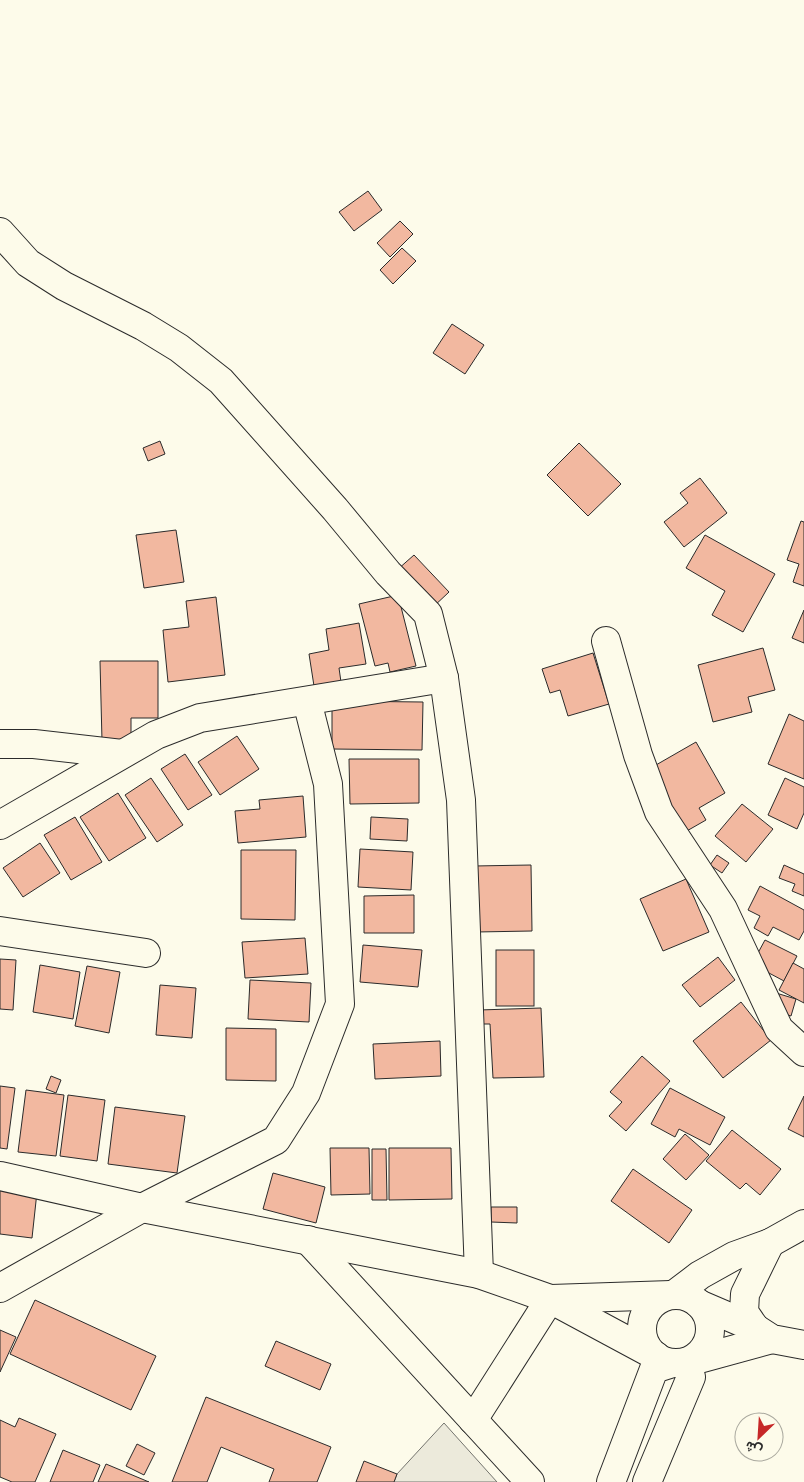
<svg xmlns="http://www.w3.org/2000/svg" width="804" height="1482" viewBox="0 0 804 1482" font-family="Cabin,Vazirmatn,sans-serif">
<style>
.parking{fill:#eceadb;stroke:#74746e}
.building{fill:#f2b8a0;stroke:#2b2b2b}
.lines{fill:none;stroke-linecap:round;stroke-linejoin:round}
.minor-casing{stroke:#2b2b2b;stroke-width:30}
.major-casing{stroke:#2b2b2b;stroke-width:30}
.minor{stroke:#fdfbea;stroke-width:28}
.major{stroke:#fdfbea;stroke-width:28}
</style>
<rect width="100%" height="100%" fill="#fdfbea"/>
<!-- parking -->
<polygon class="parking" points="444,1423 497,1482 394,1482 397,1474"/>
<!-- building -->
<g class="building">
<polygon points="368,191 382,210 354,231 339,212"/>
<polygon points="400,221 413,234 390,257 377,243"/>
<polygon points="402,248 416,261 393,284 380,270"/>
<polygon points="452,324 484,345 465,374 433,353"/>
<polygon points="160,441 165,454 148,461 143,448"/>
<polygon points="579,443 621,484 588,516 547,475"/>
<polygon points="700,478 727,513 684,547 664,522 688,503 680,493"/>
<polygon points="801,521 804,522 804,586 793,582 799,564 787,560"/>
<polygon points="176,530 184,582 144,588 136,535"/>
<polygon points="705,535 775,574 743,632 712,615 725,591 686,568"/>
<polygon points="414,555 449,592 432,608 397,570"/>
<polygon points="398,595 416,666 390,672 388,663 375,666 359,604"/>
<polygon points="216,597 225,675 168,682 163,630 189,627 186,601"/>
<polygon points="804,610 804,643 792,638"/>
<polygon points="359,623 366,664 339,668 341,682 314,686 309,654 329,650 326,629"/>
<polygon points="763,648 775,690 748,697 752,712 713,722 698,665"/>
<polygon points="593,653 609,704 568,716 560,690 550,693 542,669"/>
<polygon points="100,661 158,661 158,718 131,718 131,741 102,741"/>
<polygon points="332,701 423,702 422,750 332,749"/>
<polygon points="789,714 804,721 804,779 768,764"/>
<polygon points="237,736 259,769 220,795 198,762"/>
<polygon points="696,742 725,793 699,808 706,820 685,832 649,769"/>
<polygon points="185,754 212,795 188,810 161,769"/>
<polygon points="349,759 419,759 419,803 350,804"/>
<polygon points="151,778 183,825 157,842 125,795"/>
<polygon points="785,778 804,787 804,813 797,829 768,815"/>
<polygon points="118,793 146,838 109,861 80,817"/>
<polygon points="303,796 306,837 238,843 235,811 260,809 259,800"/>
<polygon points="742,804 773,829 746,862 715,836"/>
<polygon points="75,817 102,862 71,880 44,835"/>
<polygon points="371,817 408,819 407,841 370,839"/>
<polygon points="40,843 60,873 23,897 3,868"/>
<polygon points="360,849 413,852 411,890 358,887"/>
<polygon points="241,850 296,850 295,920 241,919"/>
<polygon points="717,855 729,863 722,873 710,865"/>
<polygon points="531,865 532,931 476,932 474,866"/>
<polygon points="784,865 804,874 804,896 792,891 795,884 779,878"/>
<polygon points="686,879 709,932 663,951 640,899"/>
<polygon points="760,886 804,910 804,931 799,940 773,927 768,936 754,928 760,916 748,910"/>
<polygon points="414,895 414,933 364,933 364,896"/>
<polygon points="305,938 308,974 245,978 242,942"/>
<polygon points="765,940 797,956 784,981 752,964"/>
<polygon points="363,945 422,950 418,987 360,982"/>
<rect x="496" y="950" width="38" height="56"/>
<polygon points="718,957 735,980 700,1007 682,985"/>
<polygon points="0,959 16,960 13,1010 0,1009"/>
<polygon points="793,963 804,969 804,1003 779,990"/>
<polygon points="40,965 80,972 73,1019 33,1012"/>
<polygon points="87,966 120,972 109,1033 75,1026"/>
<polygon points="250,980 311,983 309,1022 248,1019"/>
<polygon points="160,985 196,988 192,1038 156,1035"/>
<polygon points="776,993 796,999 791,1016 771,1010"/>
<polygon points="741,1002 771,1040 723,1078 693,1041"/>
<polygon points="541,1008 544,1077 493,1078 490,1024 479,1024 479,1010"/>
<polygon points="226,1028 276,1029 276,1081 226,1080"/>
<polygon points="440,1041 441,1076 375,1079 373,1044"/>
<polygon points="642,1056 670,1081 626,1131 609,1116 622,1102 610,1092"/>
<polygon points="51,1076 61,1080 56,1093 46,1089"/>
<polygon points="0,1086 15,1088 7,1149 0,1148"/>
<polygon points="670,1088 725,1117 710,1145 679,1129 675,1137 651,1124"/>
<polygon points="26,1090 64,1095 56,1156 18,1152"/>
<polygon points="68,1095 105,1100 97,1161 60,1156"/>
<polygon points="804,1096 804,1137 788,1129"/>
<polygon points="115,1107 185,1116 177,1173 108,1164"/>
<polygon points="732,1130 781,1169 760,1195 746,1183 740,1189 706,1161"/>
<polygon points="685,1134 709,1155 686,1180 663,1159"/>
<polygon points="330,1148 369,1148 370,1194 331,1195"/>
<polygon points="389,1148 451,1148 452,1199 389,1200"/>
<polygon points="372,1149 386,1149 387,1200 372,1200"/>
<polygon points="633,1169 692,1210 669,1243 611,1201"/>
<polygon points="273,1173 325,1187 316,1223 263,1209"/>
<polygon points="0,1188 37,1192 32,1238 0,1234"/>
<polygon points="491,1207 517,1207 517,1223 491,1222"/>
<polygon points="35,1300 156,1356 131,1410 10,1354"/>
<polygon points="0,1330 16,1337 0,1372"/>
<polygon points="276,1341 331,1364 320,1390 265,1366"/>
<polygon points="206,1397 331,1447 317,1482 269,1482 274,1469 221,1447 207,1482 172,1482"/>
<polygon points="19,1418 56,1434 35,1482 12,1482 0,1477 0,1420 15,1427"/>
<polygon points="137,1444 155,1453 144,1475 126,1466"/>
<polygon points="63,1450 100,1465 93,1482 50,1482"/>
<polygon points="364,1461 397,1474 394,1482 356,1482"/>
<polygon points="106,1464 149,1482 98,1482"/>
</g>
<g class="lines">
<!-- minor casing -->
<g class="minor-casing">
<g id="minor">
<polyline points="0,232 28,263 64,286 143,326 179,348 221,381 335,509 388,573 428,614 444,678"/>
<polyline points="606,641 638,755 659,812 723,909 779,1029 804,1052"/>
<polyline points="0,744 34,744 122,754"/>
<polyline points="0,825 156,735 200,718 444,678 461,800 479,1274"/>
<polyline points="0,931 146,953"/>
<polyline points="308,1240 530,1482"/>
<polyline points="0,1288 142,1208 276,1140 306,1093 340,1004 328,784 307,701"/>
<polyline points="675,1294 700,1275 734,1256 770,1243 804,1224"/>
<polyline points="755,1328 744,1312 745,1294 770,1243"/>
<polyline points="473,1420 550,1299"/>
<polyline points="611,1482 654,1369 673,1363"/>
<polyline points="647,1482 691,1377 687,1362"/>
</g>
</g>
<!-- major casing -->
<g class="major-casing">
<g id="major">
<polyline points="0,1176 142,1208 479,1274 550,1299 656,1356"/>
<circle cx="676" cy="1329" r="34"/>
<polyline points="551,1299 671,1295"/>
<polyline points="699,1304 755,1328 772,1339 804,1345"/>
<polyline points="688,1362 772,1339"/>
</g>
</g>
<!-- minor -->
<use href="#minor" class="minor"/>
<!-- major -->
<use href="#major" class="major"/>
</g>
<!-- north arrow -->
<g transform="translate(759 1437) rotate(205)"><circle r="24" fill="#fdfbea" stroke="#a9a89e"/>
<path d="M0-4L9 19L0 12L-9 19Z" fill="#c62828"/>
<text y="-8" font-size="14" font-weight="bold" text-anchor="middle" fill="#2b2b2b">ش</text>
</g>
</svg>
